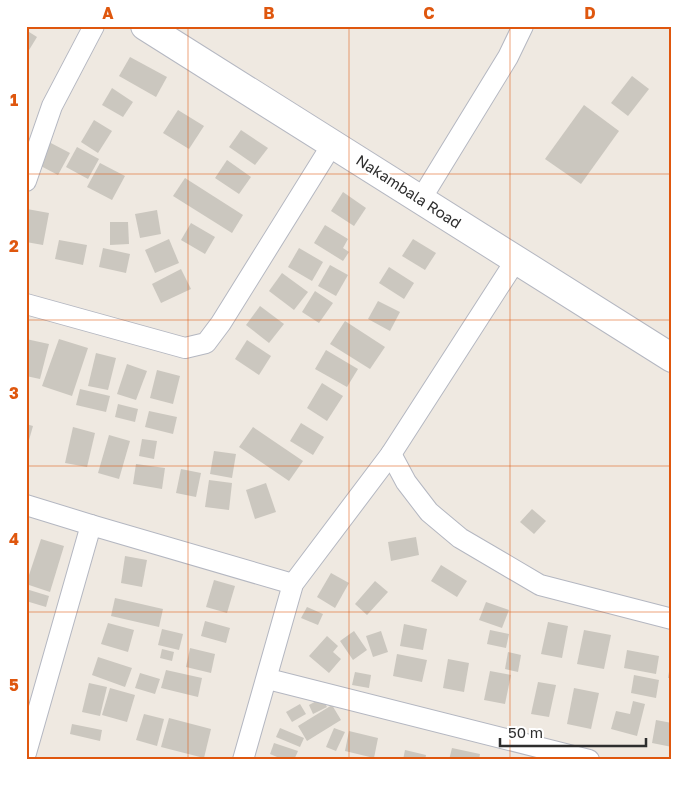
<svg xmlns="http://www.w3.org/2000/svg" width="698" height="786" viewBox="0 0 698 786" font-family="'Golos Text',sans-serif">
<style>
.building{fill:#cbc7bf}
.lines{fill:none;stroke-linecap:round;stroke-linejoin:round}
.minor-casing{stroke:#b4b7c1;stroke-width:22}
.secondary-casing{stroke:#b4b7c1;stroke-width:30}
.minor{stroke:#fff;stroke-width:20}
.secondary{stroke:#fff;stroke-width:28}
.grid{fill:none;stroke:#df570e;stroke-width:1;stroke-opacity:0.55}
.labels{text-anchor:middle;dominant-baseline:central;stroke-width:4.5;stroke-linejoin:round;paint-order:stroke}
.street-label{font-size:15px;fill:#2e2e2e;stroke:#fff}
.neatline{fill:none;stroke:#df570e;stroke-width:2}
.grid-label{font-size:16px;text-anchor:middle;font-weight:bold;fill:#df570e}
</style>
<rect width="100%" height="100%" fill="#efe9e1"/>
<!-- building -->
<g class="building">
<polygon points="26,30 37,37 26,55"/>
<polygon points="130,57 167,77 156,97 119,76"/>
<polygon points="632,76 649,89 628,116 611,103"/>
<polygon points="112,88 133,102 123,117 102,105"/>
<polygon points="584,105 619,131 581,184 545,159"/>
<polygon points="178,110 204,126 189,149 163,133"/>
<polygon points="94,120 112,131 98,153 81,142"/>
<polygon points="241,130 268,148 255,165 229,147"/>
<polygon points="47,141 70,153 58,175 35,163"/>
<polygon points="77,147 99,159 88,179 66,167"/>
<polygon points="227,160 251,177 239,194 215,178"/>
<polygon points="100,163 125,176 112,200 87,187"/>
<polygon points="185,178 243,215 232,233 173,196"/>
<polygon points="343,192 366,208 354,226 331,211"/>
<polygon points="27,209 49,213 43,245 26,242"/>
<polygon points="157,210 161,234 140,238 135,214"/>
<polygon points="110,222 128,222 129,244 110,245"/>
<polygon points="191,223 215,237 205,254 181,240"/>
<polygon points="325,225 348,239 343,248 349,252 343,261 314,243"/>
<polygon points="169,239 179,263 155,273 145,250"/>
<polygon points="413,239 436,253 425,270 402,256"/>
<polygon points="59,240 87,245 83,265 55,259"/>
<polygon points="103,248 130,254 126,273 99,267"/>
<polygon points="299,248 323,262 312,281 288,267"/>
<polygon points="330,265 348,275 336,296 318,286"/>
<polygon points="389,267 414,283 404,299 379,283"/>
<polygon points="181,269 191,289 161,303 152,284"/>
<polygon points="282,273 308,292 294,310 269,291"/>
<polygon points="315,291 333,303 319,323 302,312"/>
<polygon points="378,301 400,312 390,331 368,319"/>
<polygon points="260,306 284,324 269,343 246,325"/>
<polygon points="345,321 385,347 370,369 330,344"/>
<polygon points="26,339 49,344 40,379 26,376"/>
<polygon points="59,339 88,348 72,396 42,386"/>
<polygon points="247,340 271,356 259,375 235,359"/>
<polygon points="326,350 358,369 347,387 315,369"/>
<polygon points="96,353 116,358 108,390 88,386"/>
<polygon points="127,364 147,371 136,400 117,394"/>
<polygon points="157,370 180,376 173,404 150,398"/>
<polygon points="322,383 343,396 327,421 307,408"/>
<polygon points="80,389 110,396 106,412 76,405"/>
<polygon points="118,404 138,409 135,422 115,417"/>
<polygon points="149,411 177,417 173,434 145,427"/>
<polygon points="301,423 324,437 313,455 290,441"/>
<polygon points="26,424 33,426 27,447 26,447"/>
<polygon points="73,427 95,433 87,467 65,463"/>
<polygon points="253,427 303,461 289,481 239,447"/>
<polygon points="109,435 130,441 119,479 98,473"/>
<polygon points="142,439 157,441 154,459 139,456"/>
<polygon points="214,451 236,454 232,478 210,474"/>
<polygon points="136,464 165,468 162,489 133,484"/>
<polygon points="181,469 201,473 196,497 176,493"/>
<polygon points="209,480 232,483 229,510 205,507"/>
<polygon points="266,483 276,512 255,519 246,490"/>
<polygon points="532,509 546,521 534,534 520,522"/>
<polygon points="416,537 419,555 391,561 388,542"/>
<polygon points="41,539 64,546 50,592 26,584"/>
<polygon points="125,556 147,560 142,587 121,583"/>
<polygon points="441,565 467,581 457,597 431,581"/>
<polygon points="331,573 349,583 335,608 317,597"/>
<polygon points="214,580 235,586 227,613 206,607"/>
<polygon points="375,581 388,592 367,615 355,604"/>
<polygon points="26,589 49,596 46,607 26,601"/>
<polygon points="115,598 163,609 159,627 111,616"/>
<polygon points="486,602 509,610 502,628 479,620"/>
<polygon points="307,607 323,614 318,625 301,618"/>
<polygon points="205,621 230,628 226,643 201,636"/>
<polygon points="548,622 568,626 562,658 541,654"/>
<polygon points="108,623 134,630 128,652 101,644"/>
<polygon points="404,624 427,629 423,650 400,646"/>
<polygon points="162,629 183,634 179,650 158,645"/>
<polygon points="490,630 509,634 506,648 487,644"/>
<polygon points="584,630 611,635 604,669 577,664"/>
<polygon points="354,631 367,650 353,660 340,641"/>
<polygon points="381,631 388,652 373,657 366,636"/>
<polygon points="327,636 338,646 333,652 341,659 329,673 309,656"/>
<polygon points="190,648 215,654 211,673 186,667"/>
<polygon points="162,649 174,652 172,661 160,658"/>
<polygon points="627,650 659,656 656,674 624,668"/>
<polygon points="508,652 521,655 518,672 505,669"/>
<polygon points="397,654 427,660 422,682 393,676"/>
<polygon points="98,657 132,668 125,687 92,675"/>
<polygon points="448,659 469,663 464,692 443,688"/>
<polygon points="671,660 672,660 672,678 668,678"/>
<polygon points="166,670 202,678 198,697 161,688"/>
<polygon points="490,671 511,675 505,704 484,700"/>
<polygon points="355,672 371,675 369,688 352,685"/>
<polygon points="140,673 160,679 155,694 135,688"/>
<polygon points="634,675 659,680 656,698 631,693"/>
<polygon points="538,682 556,685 549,717 531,714"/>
<polygon points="89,683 107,687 100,716 82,712"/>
<polygon points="110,688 135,695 127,722 102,715"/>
<polygon points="574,688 599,693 591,729 567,724"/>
<polygon points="322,698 327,707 313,714 309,705"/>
<polygon points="633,701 645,704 637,736 611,729 616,711 630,714"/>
<polygon points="300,704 306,714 292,722 286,712"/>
<polygon points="332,705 341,720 307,741 298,726"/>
<polygon points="144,714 164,719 157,746 136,740"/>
<polygon points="169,718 211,729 204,758 161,747"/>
<polygon points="656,720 672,723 672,747 652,743"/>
<polygon points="72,724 102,730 100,741 70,734"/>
<polygon points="280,728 304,738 300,747 276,737"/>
<polygon points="334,728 345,732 336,751 326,747"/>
<polygon points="349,731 378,738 374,758 345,751"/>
<polygon points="274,743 298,751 294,760 284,760 270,754"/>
<polygon points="452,748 480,754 479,760 449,760"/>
<polygon points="405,750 426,755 425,760 403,760"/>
</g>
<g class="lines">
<!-- minor casing -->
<g class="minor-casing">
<g id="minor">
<polyline points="26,181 52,106 94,26"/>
<polyline points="421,199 508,57 523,26"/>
<polyline points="26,304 185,348 206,343 221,323 333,143"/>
<polyline points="391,454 406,482 429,512 460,538 540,585 672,619"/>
<polyline points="26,505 91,525"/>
<polyline points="268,679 589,760"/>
<polyline points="26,753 91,525 293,584"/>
<polyline points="243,760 293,584 391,454 516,260"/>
</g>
</g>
<!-- secondary casing -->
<g class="secondary-casing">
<polyline id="secondary" points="145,26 672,358"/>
</g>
<!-- minor -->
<use href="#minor" class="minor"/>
<!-- secondary -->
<use href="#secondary" class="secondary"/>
</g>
<!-- grid -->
<path class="grid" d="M188 26V760M349 26V760M510 26V760M26 174H672M26 320H672M26 466H672M26 612H672"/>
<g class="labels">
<!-- street labels -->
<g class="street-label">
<text transform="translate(409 191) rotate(33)">Nakambala Road</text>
</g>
</g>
<!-- border -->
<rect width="698" height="786" fill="none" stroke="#ffffff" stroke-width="55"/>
<!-- scale -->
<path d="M500 738v8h146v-8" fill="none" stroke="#2e2e2e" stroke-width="2.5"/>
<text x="508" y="738" font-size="15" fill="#2e2e2e" stroke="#ffffff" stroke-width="4" paint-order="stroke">50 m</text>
<rect x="28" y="28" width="642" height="730" class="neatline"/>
<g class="grid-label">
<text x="108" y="19">A</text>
<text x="269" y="19">B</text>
<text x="429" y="19">C</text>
<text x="590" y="19">D</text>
<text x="14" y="106">1</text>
<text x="14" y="252">2</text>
<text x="14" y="399">3</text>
<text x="14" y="545">4</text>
<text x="14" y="691">5</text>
</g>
</svg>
